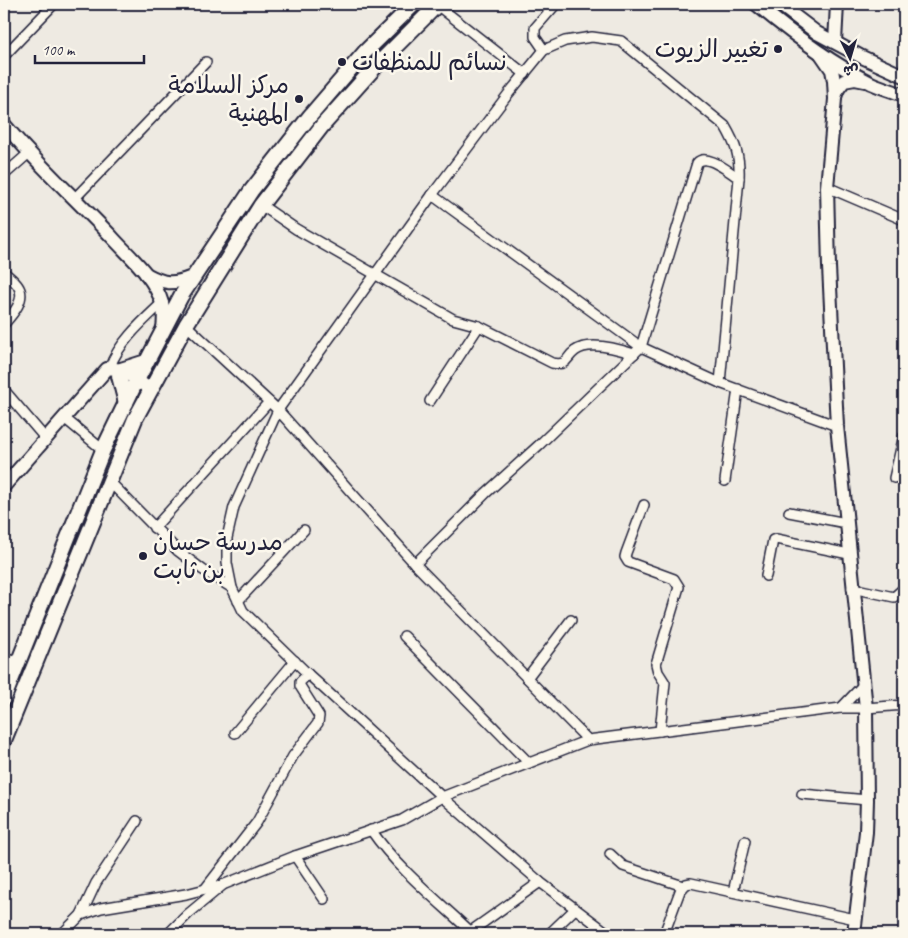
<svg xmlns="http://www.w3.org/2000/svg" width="908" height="938" viewBox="0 0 908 938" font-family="Caveat,'Playpen Sans Arabic',sans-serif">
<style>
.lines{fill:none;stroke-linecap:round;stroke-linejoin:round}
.street-casing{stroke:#22223b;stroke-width:12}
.secondary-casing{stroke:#22223b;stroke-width:16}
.primary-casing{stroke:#22223b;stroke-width:18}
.street{stroke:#fbf7ec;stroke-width:9}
.secondary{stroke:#fbf7ec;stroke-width:12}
.primary{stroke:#fbf7ec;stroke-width:14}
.poi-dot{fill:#22223b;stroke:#fbf7ec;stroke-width:2}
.labels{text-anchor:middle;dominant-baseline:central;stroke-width:5;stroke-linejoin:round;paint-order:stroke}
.poi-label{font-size:24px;fill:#22223b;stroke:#fbf7ec;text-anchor:end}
</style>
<rect width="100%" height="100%" fill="#eeeae2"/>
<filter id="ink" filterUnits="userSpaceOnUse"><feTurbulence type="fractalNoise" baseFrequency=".02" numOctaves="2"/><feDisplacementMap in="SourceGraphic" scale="10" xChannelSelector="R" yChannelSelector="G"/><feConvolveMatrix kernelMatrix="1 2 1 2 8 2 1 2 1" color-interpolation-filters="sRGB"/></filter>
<g filter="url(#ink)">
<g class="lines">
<!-- street casing -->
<g class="street-casing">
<g id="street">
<polyline points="437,5 525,74"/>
<polyline points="544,50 535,37 535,28 556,4"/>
<polyline points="4,56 54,4"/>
<polyline points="4,175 29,153"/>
<polyline points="827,187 904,220"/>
<polyline points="432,195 641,347 720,383 837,426"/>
<polyline points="75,198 206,62"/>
<path d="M261 205 296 229 453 319 479 326 552 363C569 366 565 358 575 351 589 340 619 349 634 354"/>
<path d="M4 272C8 276 15 281 18 286 27 299 12 315 4 324"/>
<polyline points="186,325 278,410 415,564 588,740 841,708 866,708 904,705"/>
<path d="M110 367C119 342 143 321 162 303"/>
<polyline points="4,390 45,438"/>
<polyline points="430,401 479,326"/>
<polyline points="63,417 103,450"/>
<polyline points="894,478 904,435"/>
<polyline points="109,481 178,551 203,570 232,588"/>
<polyline points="725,481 738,389"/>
<polyline points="644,505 626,553 625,557 628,562 674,579 679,587 656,664 658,672 665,683 660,731"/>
<polyline points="789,512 846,523"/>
<polyline points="154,528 269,402"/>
<path d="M415 564 486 493 539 445 641 347 697 163C706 152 729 172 739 178"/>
<polyline points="766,576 773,540 776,539 849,554"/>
<polyline points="852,588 894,597 904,588"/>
<polyline points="238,601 304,530"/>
<polyline points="404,636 529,763"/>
<polyline points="4,655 16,666"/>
<polyline points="527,678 571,620"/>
<polyline points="841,708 864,684"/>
<polyline points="235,733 295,661"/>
<polyline points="802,794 867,800"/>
<path d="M371 830C398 869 436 899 470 931"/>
<polyline points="610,854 623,866 683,886"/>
<polyline points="295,856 324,899"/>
<polyline points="205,889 257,822 293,756 318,723 319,716 300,686 300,682 308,674"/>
<polyline points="733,892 745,841"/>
<polyline points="81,915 96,883 137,821"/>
<polyline points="62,934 81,915 101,908 186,894 225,884 295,856 402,820 442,797 588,740"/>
<polyline points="168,934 188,914 223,885"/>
<polyline points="467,934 540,882"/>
<polyline points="549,934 575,909"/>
<path d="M609 934 540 882 442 797 308 674 243 611 232 588 227 563V538L234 507 278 410 432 195 509 93 544 50 565 41 592 37 621 41 725 126C736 145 740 156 739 178L720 383"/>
<polyline points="664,934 680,891 686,884 691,883 855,919"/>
</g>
</g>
<!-- secondary casing -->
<g class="secondary-casing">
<g id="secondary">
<path d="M756 4C792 34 829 62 871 83 882 88 893 91 904 95"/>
<polyline points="779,4 817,33 862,57 904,76"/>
<polyline points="835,42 837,4"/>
<polyline points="821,54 832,70 834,81 835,99 827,187 829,267 837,426 866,708 867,800 866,832 854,934"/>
<polyline points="835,97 838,89 844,81 855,79 865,81"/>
<path d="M4 124C37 164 76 199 112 237 130 257 154 276 162 303 165 312 164 320 163 329"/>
<path d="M146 274C165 284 172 285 192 277"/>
<path d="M4 486 107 369C121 365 138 382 150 389"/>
</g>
</g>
<!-- primary casing -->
<g class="primary-casing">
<g id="primary">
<polyline points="121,370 146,362"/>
<polyline points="119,376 126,403"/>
<polyline points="4,698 103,450 134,386 181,296 251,191 310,116 365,52 414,4"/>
<polyline points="4,740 135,419 186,325 261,205 322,126 375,67 438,4"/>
</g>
</g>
<!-- street -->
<use href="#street" class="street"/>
<!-- secondary -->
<use href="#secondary" class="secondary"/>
<!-- primary -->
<use href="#primary" class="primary"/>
</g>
</g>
<!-- markers -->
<g class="poi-dot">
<circle cx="778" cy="49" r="5"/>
<circle cx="342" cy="62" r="5"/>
<circle cx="299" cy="99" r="5"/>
<circle cx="143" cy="556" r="5"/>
</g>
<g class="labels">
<!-- poi labels -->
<g class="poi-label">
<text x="768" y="49">تغيير الزيوت</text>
<text x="352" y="62" text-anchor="start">نسائم للمنظفات</text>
<text x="289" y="85">مركز السلامة<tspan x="289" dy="28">المهنية</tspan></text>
<text x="153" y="542" text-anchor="start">مدرسة حسان<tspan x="153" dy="28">بن ثابت</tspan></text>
</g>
</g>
<!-- margin -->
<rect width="908" height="938" fill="none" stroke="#fbf7ec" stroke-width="20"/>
<rect x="10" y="10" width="888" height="918" fill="none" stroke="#22223b" stroke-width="2" filter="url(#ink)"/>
<!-- north arrow -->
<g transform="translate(850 58) rotate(175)" stroke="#fbf7ec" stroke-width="4" paint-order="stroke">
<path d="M0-4L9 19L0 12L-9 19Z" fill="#22223b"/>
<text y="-8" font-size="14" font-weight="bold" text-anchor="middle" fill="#22223b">ش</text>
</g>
<!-- scale -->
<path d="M35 55v8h109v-8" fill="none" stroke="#22223b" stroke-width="2.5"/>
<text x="42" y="55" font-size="15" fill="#22223b" stroke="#fbf7ec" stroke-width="4" paint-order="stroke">100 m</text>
</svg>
